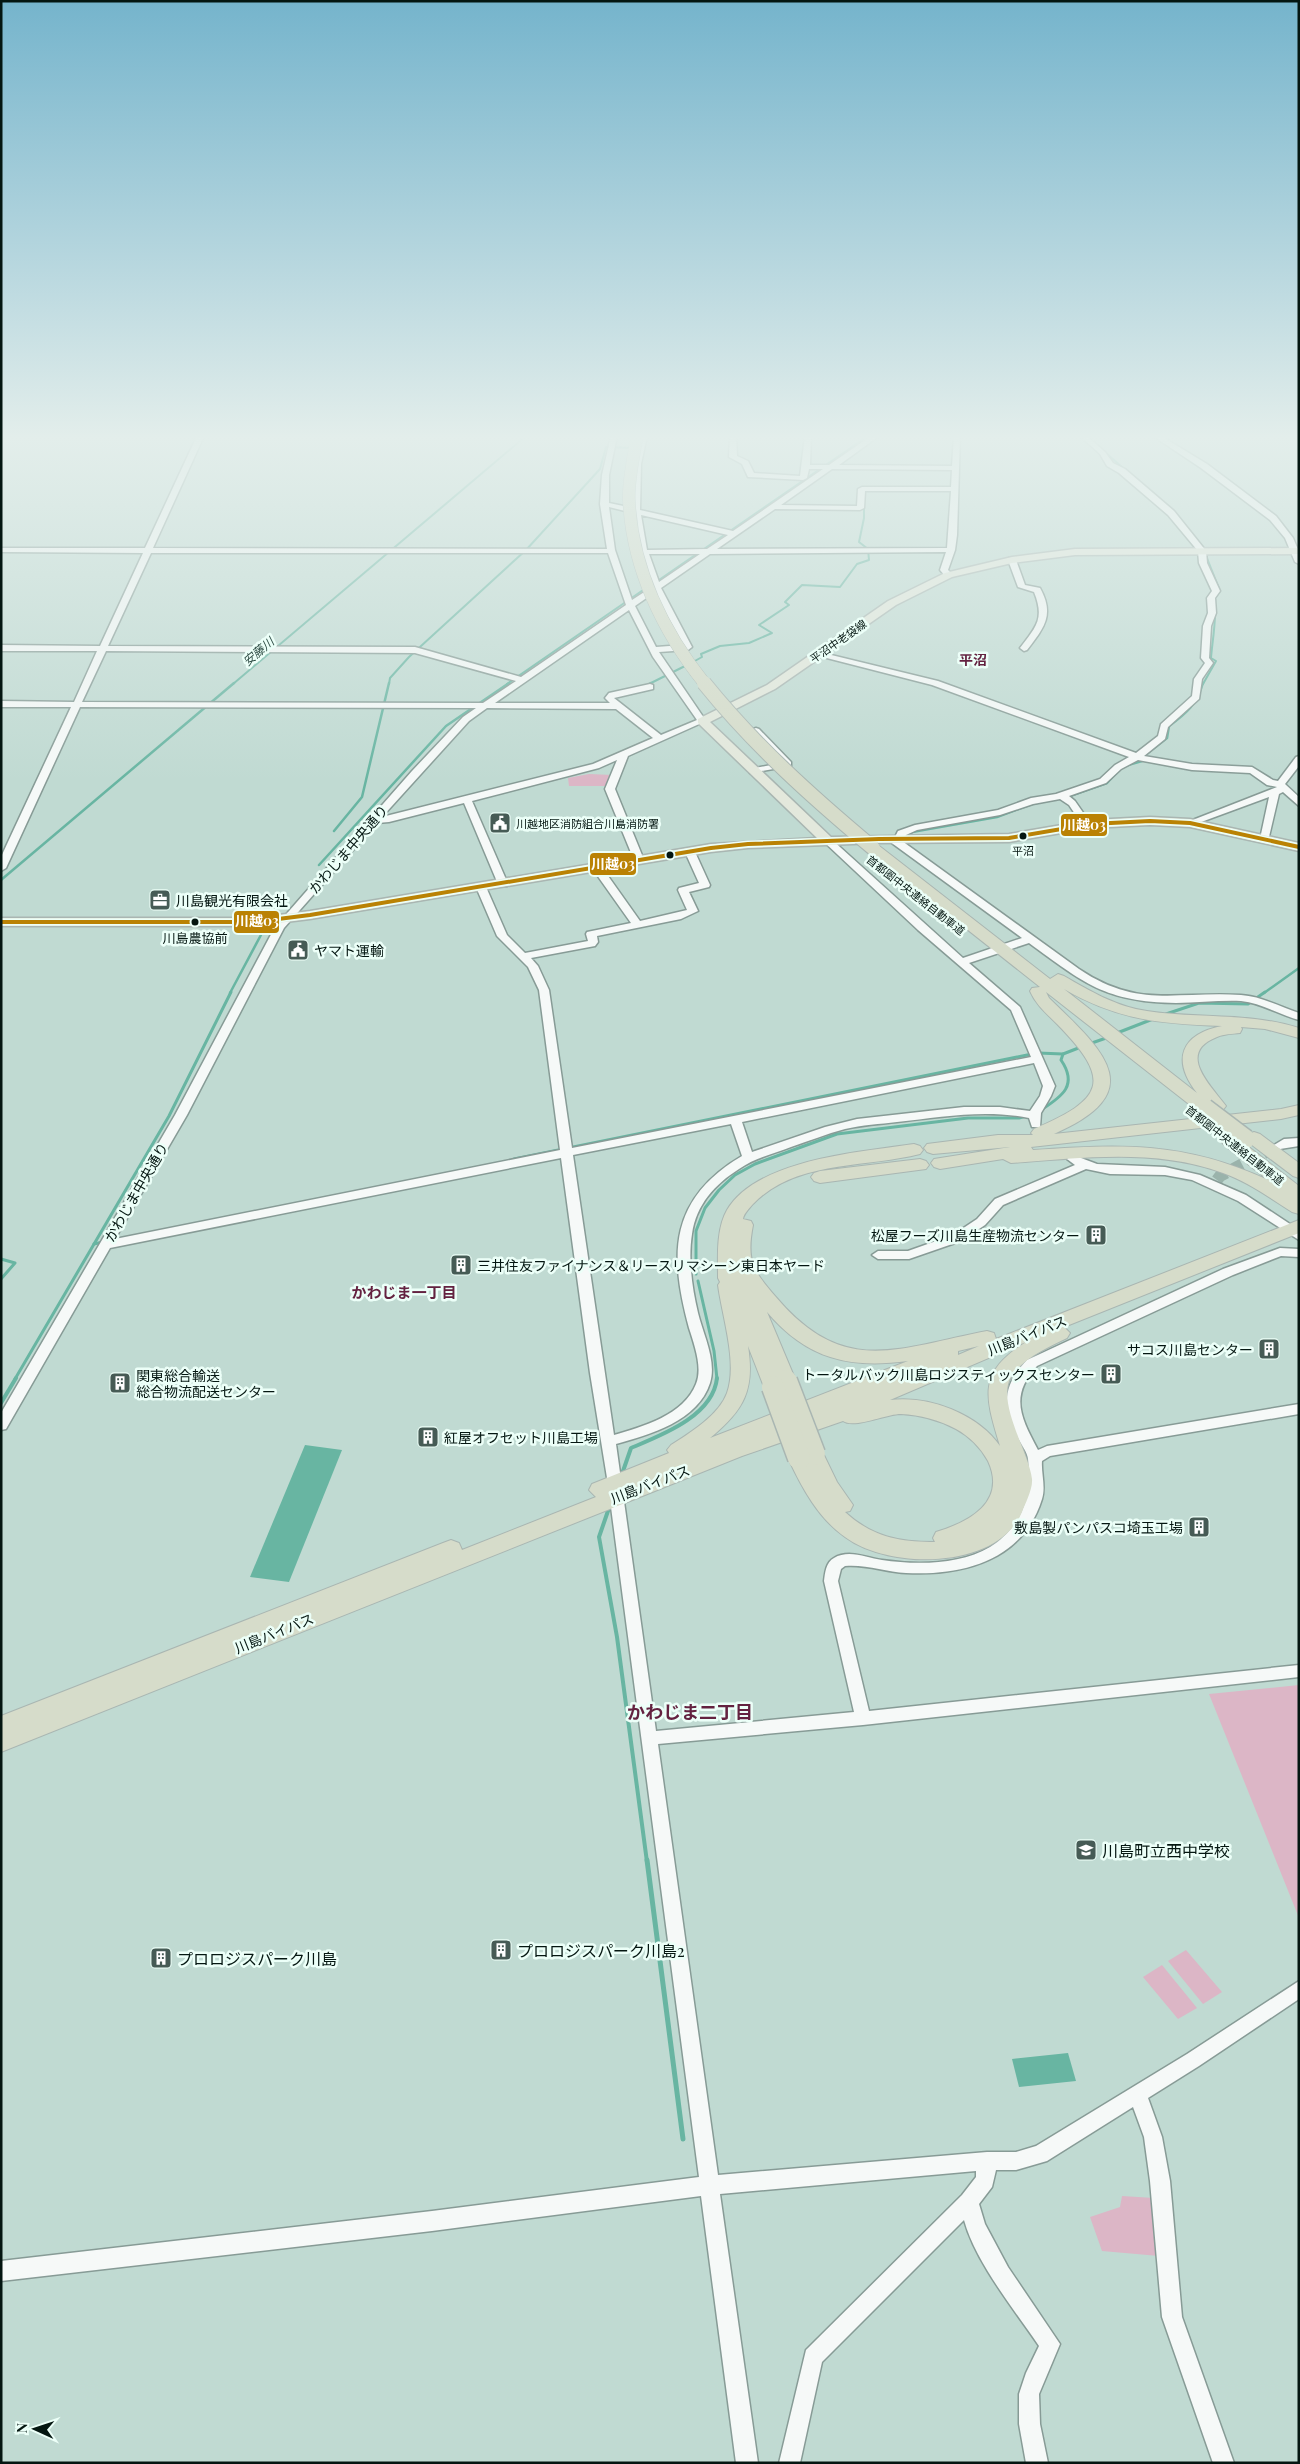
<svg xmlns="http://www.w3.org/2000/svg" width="1300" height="2464" viewBox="0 0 1300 2464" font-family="'Playfair Display','Noto Sans JP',serif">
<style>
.green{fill:#dcb6c6}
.water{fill:#68b5a2}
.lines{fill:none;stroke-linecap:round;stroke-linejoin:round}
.stream-far4{stroke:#68b5a2;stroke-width:2}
.stream-far3{stroke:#68b5a2;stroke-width:2.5}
.stream-far2{stroke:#68b5a2;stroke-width:3}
.stream-far1{stroke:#68b5a2;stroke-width:4}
.stream{stroke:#68b5a2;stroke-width:5}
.minor-tunnel{stroke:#9ab3ab;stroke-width:12;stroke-dasharray:12 6;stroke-linecap:butt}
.minor-casing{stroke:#879b96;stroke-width:3}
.major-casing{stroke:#a9b6b2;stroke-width:3}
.highway-casing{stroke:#a9b6b2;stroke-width:2}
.minor{fill:#f6f9f8;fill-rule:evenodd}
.major{fill:#e3e8dc;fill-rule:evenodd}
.highway{fill:#d6dcca;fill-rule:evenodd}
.highway-bridge-far3-casing{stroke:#a9b6b2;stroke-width:13;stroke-linecap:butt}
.highway-bridge-far2-casing{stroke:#a9b6b2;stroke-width:16;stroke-linecap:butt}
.highway-bridge-far1-casing{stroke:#a9b6b2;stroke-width:21;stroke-linecap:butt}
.highway-bridge-casing{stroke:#a9b6b2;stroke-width:25;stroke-linecap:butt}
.highway-bridge-far3{stroke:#d6dcca;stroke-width:12}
.highway-bridge-far2{stroke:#d6dcca;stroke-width:14}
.highway-bridge-far1{stroke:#d6dcca;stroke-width:18}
.highway-bridge{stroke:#d6dcca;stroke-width:22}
.bus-1-casing{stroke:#ecfff8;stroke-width:7}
.bus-1{stroke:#ba8204;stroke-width:4}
.bus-dot{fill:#041611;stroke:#ecfff8;stroke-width:2}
.labels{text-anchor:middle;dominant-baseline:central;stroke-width:5;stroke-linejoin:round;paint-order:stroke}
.far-street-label{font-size:11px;fill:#041611;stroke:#ecfff8}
.far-poi-label{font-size:11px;fill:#041611;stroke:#ecfff8;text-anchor:start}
.far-bus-label{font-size:11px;fill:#041611;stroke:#ecfff8}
.far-water-label{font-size:12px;font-style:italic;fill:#2e4c44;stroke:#ecfff8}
.bus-label{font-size:13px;fill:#041611;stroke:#ecfff8}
.far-quarter-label{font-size:14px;font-weight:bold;fill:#632240;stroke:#ecfff8}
.street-label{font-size:14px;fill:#041611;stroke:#ecfff8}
.poi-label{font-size:14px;fill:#041611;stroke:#ecfff8;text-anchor:start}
.neighbourhood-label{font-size:15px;font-weight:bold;fill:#632240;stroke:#ecfff8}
.near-poi-label{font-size:16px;fill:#041611;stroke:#ecfff8;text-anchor:start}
.near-neighbourhood-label{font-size:18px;font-weight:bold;fill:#632240;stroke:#ecfff8}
.line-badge{stroke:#ecfff8;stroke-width:2}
.badge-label{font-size:14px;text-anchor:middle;font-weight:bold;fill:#fff}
</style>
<rect width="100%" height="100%" fill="#c0dad2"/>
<!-- green -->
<g class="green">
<polygon points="589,774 612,775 607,786 569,786 568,778"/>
<polygon points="1299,1685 1299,1918 1209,1694"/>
<polygon points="1186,1950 1222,1992 1203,2004 1168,1961"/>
<polygon points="1162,1965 1197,2008 1178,2019 1143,1977"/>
<polygon points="1122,2196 1154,2198 1159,2256 1102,2251 1090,2217 1120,2207"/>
</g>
<!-- water -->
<g class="water">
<polygon points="305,1445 342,1450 289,1582 250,1577"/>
<polygon points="1068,2053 1076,2081 1019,2087 1012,2059"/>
</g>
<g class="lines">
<!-- stream-far4 -->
<g class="stream-far4">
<polyline points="1089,438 1123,468"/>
<polyline points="952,478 954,436"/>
<polyline points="656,582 868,436"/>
<polyline points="693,662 702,657 701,654 720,646 749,643 772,633 759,625 789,605 785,602 802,585 840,587 857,564 869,560 868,549 859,542 864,518 864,504"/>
<polyline points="233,684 526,436"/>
<polyline points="389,684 390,678 409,657 526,550 600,469 606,447 633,448"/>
<polyline points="507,684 646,588"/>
<polyline points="649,684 687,665"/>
<path d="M1203 684 1216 661 1211 658C1212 643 1218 610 1214 599L1220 591 1205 553"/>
</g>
<!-- stream-far3 -->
<g class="stream-far3">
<polyline points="647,686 651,683"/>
<path d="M1128 765 1142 761 1145 755 1167 738 1169 726C1187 713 1197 704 1203 683"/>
<polyline points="1067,797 1107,783 1118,771"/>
<polyline points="334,831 362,797 389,683"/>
<polyline points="912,832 997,817 1032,804 1061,798"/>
<polyline points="319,865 446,726 509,683"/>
<polyline points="1,880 234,683"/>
<polyline points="230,993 262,933"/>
<polyline points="1264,993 1299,968"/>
</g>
<!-- stream-far2 -->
<g class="stream-far2">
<polyline points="1166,1014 1199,1003 1248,1004 1265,992"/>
<polyline points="1117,1033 1153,1019"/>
<polyline points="1089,1044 1109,1037"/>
<polyline points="1038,1053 1063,1054 1081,1047"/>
<path d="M1041 1110C1063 1096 1078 1085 1061 1060L1063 1054"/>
<polyline points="514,1159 1032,1054"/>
<polyline points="94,1244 103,1242"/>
<polyline points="1,1259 15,1263 1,1279"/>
<polyline points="696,1274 696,1231 705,1208 719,1190 735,1175 755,1164 837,1134 968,1118 1019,1118 1026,1116"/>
<polyline points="698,1281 714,1351 717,1379"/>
<polyline points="15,1379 169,1116 231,992"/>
</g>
<!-- stream-far1 -->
<g class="stream-far1">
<polyline points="1,1403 16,1378"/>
<path d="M622 1474 631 1448C662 1435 713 1416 717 1378"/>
<polyline points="609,1508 599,1537 617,1637 647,1862"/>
</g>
<!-- stream -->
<polyline class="stream" points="647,1860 683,2139"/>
<!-- minor-tunnel -->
<polyline class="minor-tunnel" points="1217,1180 1220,1176 1277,1146"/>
<!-- minor casing -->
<g class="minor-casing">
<g id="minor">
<path d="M197 436H204L153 548 607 549 600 504 602 475 611 436H617L609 475V503L633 508 634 464 641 436H647L641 464 640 510 733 531 823 469H809L807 478 803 480 748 477 742 464 729 457 730 436H736L737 456 748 461 754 473 800 476 805 436H811L810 465H829L871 436H879L839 465 952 466 954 436H960L957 535 955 550 948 570 953 575 946 577 940 570 946 552 710 554 661 588 692 647 688 650 659 652 706 721 628 756 615 789 644 860 642 862 639 863 634 860 605 789 617 760 599 768 472 801 508 884 507 886H499L498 884 464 803 389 822 377 823 284 928 187 1115 115 1239 560 1150 539 990 528 967 497 936 476 887 481 884 486 887 507 935 525 953 588 941 586 934 587 932 631 923 592 868 593 866H601L640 921 687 910 678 890 679 888 699 883 685 852 687 850 690 849 695 852 710 885 709 887 689 892 698 911 681 919 597 936 598 942 595 946 531 958 538 966 549 990 572 1148 1031 1057 1011 1010 918 930 822 840 824 838H830L963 958 1022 938 889 841V837H895L898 831 915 825 998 810 1031 798 1056 794 1100 779 1115 765 1129 757 932 685 815 655 819 652 938 681 1136 753 1158 736 1161 724 1192 696 1194 679 1205 663 1201 658 1203 626 1208 613 1207 598 1212 591 1199 563 1198 551 1168 515 1119 473 1107 466 1100 454 1080 436H1087L1105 452 1113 463 1125 469 1174 511 1206 551 1207 563 1220 591 1215 598 1216 613 1211 626 1209 658 1213 663 1202 679 1199 699 1168 727 1165 739 1144 756 1192 764 1252 767 1273 780 1278 781 1296 757 1299 756V766L1285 784 1299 797V806L1283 792 1279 794 1268 841H1262L1260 839 1269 797 1193 825 1190 826 1185 823 1277 787 1267 785 1250 773 1192 770 1138 760 1121 769 1106 783 1069 796 1075 801 1091 824 1089 826H1083L1069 805 1060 799 1033 804 1000 815 917 830 906 835 902 841 1079 969C1138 1009 1176 991 1241 995 1260 996 1281 1007 1299 1013V1020C1280 1015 1261 1003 1241 1001 1220 1000 1198 1003 1176 1003 1105 1002 1084 983 1029 943L969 963 1020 1007 1055 1086 1051 1096 1041 1113 1040 1127H1032L1029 1118C985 1109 941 1117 897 1122 880 1124 862 1125 845 1129 826 1134 809 1141 791 1147 773 1154 755 1158 739 1169 715 1184 696 1205 692 1234 688 1259 692 1288 698 1313 703 1334 717 1361 710 1383 698 1421 649 1435 616 1444L656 1731 854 1712 824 1581C825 1573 826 1562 834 1558 849 1549 867 1558 882 1560 916 1565 960 1565 990 1547 1022 1527 1033 1495 1028 1459 1027 1452 1021 1444 1018 1438 1002 1406 1002 1386 1027 1360L1223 1269 1280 1248 1299 1249V1257L1281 1256 1233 1275 1037 1366C1009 1396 1021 1418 1038 1450L1047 1446 1299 1404V1414L1050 1456 1042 1461C1041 1473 1046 1487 1042 1499 1023 1560 964 1576 906 1573 886 1572 865 1564 845 1566L841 1569 838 1581 869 1711 1299 1665V1677L863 1725 658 1744 718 2175 987 2152H1016L1036 2146 1187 2054 1299 1981V1999L1199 2066 1148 2098 1162 2137 1170 2181 1182 2317 1234 2463H1213L1162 2317 1150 2181 1144 2137 1133 2107 1047 2161 1016 2170H996L992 2187 979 2204 985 2224 1008 2267 1060 2344 1039 2394 1040 2424 1048 2463H1026L1019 2424V2394L1026 2373 1039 2346C1014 2309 976 2263 964 2220L822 2362 800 2463H779L806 2350 962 2195 976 2177V2171L720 2194 758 2463H736L701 2196 432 2231 1 2281V2261L432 2211 699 2177 608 1484 590 1373 561 1158 110 1248 6 1429 1 1430V1413L175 1115 275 927 412 771 463 717 476 708 80 707 6 868 1 871V857L71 707H1V701L74 702 97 651H1V645L100 646 143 553 1 552V548H145ZM832 469 952 470 951 487H862L858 489 857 506 781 505ZM865 491H951L947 548 717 549 775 509 860 510 864 508ZM609 507 633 513 639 546 652 587 632 600 615 550ZM641 515 728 535 707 549 647 550ZM151 553H608L626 605 521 677 415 647 108 646ZM649 554H700L659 582ZM655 592 683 645 656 647 635 606ZM629 610 653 657 697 720 661 735 614 698 653 689V685L650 684 609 693 605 698 610 703H495ZM106 651 415 653 516 681 483 703 82 702ZM487 708 616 709 653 738 593 764 382 817 469 721ZM1034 1063 1043 1086 1040 1096 1030 1111 1000 1107H964L857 1119 825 1127 752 1152 742 1122ZM731 1124 742 1156C669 1199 669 1254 689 1328 694 1344 703 1368 696 1384 684 1415 642 1427 614 1435L573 1155Z"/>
<polygon points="1153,436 1161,436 1207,464 1276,516 1293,538 1299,552 1299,564 1295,562 1285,538 1270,520 1201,468"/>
<path d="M1009 558 1016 560 1025 585 1040 588C1055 615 1044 628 1027 650L1024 651 1020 648C1036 627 1045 619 1034 592L1018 587 1008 560Z"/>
<polygon points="756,728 759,729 791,762 791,766 750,773 750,769 781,763 753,733 753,729"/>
<polygon points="1299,1138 1299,1146 1280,1149 1274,1145 1284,1139"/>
<polygon points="1073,1155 1097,1164 1165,1167 1200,1175 1246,1195 1299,1230 1299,1240 1238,1201 1192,1180 1165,1175 1110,1174 1086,1169 1003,1205 985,1225 961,1241 909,1259 878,1259 872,1255 878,1251 908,1251 953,1235 977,1219 995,1199 1075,1165 1067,1159"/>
</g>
</g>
<!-- major casing -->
<g class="major-casing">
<polygon id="major" points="1299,548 1299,554 1075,555 1012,563 952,577 896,605 775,689 710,722 831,837 1009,834 1091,820 1150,817 1190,819 1299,843 1299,851 1190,827 1150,825 1091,828 1009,842 879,843 748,848 711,852 310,919 254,926 1,926 1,918 254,918 310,911 711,844 817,838 698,723 698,719 767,685 888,601 945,573 1012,557 1075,549"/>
</g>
<!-- highway casing -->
<g class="highway-casing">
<g id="highway">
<path d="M873 844 878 845 1050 979 1058 974 1064 976C1090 991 1117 1007 1147 1011 1198 1019 1249 1012 1299 1028V1038L1265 1029 1241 1027 1242 1029 1240 1033C1232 1034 1224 1034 1217 1037 1175 1053 1212 1087 1226 1106L1223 1110C1216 1111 1205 1113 1199 1112L1046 992 1049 998C1104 1051 1151 1092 1054 1134L1281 1109 1299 1105V1115L1281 1119 1031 1147 1033 1150C1122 1144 1184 1141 1268 1180L1224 1145 1221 1141 1224 1137H1236L1299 1186V1214L1292 1212C1270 1198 1248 1182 1223 1173 1156 1148 1081 1158 1011 1163L1003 1159 940 1169 934 1167 931 1163 934 1159 1010 1147 933 1154 927 1152 924 1148 927 1144 998 1135H1033L1031 1133 1034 1129C1104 1099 1113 1081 1057 1024 1046 1013 1036 1005 1030 991L1032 988 1040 987 868 851 866 848ZM1064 989C1117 1020 1161 1024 1222 1026 1181 1034 1171 1060 1197 1093Z"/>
<polygon points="1254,1132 1260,1134 1299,1163 1299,1178 1293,1176 1248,1142 1245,1138 1248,1134"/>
<path d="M914 1144 920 1146 923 1150 920 1154C866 1168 795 1160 753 1204 749 1209 744 1213 743 1219L751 1221 753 1225C746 1261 753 1270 775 1296 844 1378 897 1348 987 1331L994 1333 996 1339 1299 1220V1233L1064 1327 1070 1333 1067 1338C1049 1347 1023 1358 1011 1377 996 1402 1029 1453 1032 1479 1033 1489 1025 1504 1022 1512 998 1570 889 1570 845 1537 818 1518 802 1488 788 1458L792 1452 799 1450 805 1452 807 1449 814 1446 821 1449 837 1482 853 1505 850 1511 845 1512C872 1537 900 1542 935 1542L933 1538 936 1532C969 1522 1007 1502 988 1461 981 1448 969 1436 956 1429 939 1420 920 1415 901 1414 886 1414 854 1429 843 1421L742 1456 625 1503 1 1752V1716L443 1543 451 1540 459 1543 462 1550 596 1497 589 1490 592 1484 669 1453 667 1450 671 1445C690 1433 719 1415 727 1393 738 1363 722 1316 718 1285L720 1282 718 1278C718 1257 716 1229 727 1210 757 1159 861 1152 914 1144ZM767 1312C807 1359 849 1369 908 1361L710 1438C744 1410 755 1390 748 1346L766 1392 773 1394 780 1392 783 1387 793 1386 796 1381ZM1026 1342C977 1373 985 1396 1000 1446 978 1414 929 1395 890 1400ZM979 1346 958 1355V1351Z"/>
<polygon points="920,1159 926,1161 929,1165 926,1169 820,1183 814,1181 811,1177 814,1173 820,1171"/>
</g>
</g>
<!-- minor -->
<use href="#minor" class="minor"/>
<!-- major -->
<use href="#major" class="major"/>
<!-- highway -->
<use href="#highway" class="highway"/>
<!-- highway-bridge-far3 casing -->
<g class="highway-bridge-far3-casing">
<path id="highway-bridge-far3" d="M637 436C634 456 628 480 629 500 632 568 663 632 705 684"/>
</g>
<!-- highway-bridge-far2 casing -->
<g class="highway-bridge-far2-casing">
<path id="highway-bridge-far2" d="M704 683C754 745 812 797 873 848"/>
</g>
<!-- highway-bridge-far1 casing -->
<g class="highway-bridge-far1-casing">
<polyline id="highway-bridge-far1" points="1205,1108 1246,1139"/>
</g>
<!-- highway-bridge casing -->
<g class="highway-bridge-casing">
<g id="highway-bridge">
<polyline points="786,1381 814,1454"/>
<polyline points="773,1387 799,1458"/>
</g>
</g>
<!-- highway-bridge-far3 -->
<use href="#highway-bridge-far3" class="highway-bridge-far3"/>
<!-- highway-bridge-far2 -->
<use href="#highway-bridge-far2" class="highway-bridge-far2"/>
<!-- highway-bridge-far1 -->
<use href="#highway-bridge-far1" class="highway-bridge-far1"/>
<!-- highway-bridge -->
<use href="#highway-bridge" class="highway-bridge"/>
<!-- bus-1 casing -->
<g class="bus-1-casing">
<polyline id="bus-1" points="1,922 254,922 310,915 711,848 748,844 879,839 1009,838 1091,824 1150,821 1190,823 1299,847"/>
</g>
<!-- bus-1 -->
<use href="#bus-1" class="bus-1"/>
</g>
<!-- sky -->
<linearGradient id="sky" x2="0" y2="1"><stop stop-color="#75b4cc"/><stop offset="0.56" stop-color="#e3eeeb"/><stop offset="1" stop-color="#e3eeeb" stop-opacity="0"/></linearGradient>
<rect width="1300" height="781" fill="url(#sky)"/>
<!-- icons -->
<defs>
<g id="civic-square" transform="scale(1.125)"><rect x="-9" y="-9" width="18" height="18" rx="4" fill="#465b55" stroke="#ecfff8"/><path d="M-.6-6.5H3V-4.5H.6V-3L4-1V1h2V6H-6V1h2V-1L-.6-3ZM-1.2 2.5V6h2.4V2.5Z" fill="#fff"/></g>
<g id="office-square" transform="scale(1.125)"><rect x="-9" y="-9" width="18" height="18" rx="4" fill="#465b55" stroke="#ecfff8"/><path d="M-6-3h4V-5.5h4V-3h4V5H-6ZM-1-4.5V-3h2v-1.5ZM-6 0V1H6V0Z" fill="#fff"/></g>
<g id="building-square" transform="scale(1.125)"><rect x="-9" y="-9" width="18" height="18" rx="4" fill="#465b55" stroke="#ecfff8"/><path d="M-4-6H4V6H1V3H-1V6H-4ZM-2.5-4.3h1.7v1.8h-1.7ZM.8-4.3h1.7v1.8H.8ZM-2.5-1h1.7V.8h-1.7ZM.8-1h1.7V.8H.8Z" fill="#fff"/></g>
<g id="school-square" transform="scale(1.125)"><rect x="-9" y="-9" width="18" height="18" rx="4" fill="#465b55" stroke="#ecfff8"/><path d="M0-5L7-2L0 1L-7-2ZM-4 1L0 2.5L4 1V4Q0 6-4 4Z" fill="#fff"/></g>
</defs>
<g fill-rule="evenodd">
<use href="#civic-square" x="500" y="823"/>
<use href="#office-square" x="160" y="900"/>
<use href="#civic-square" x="298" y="950"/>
<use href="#building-square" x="1096" y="1235"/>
<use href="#building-square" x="461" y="1265"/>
<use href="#building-square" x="1269" y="1349"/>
<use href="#building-square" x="1111" y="1374"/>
<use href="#building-square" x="120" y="1383"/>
<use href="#building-square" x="428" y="1437"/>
<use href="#building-square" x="1199" y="1527"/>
<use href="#school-square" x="1086" y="1850"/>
<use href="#building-square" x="501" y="1950"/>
<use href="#building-square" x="161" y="1958"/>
</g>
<!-- markers -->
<g class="bus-dot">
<circle cx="1023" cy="836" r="4.5"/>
<circle cx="670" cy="855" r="4.5"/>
<circle cx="195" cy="922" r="4.5"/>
</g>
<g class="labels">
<!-- far-street labels -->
<g class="far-street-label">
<text transform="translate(838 641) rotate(-35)">平沼中老袋線</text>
<text transform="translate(916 895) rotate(38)">首都圏中央連絡自動車道</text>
<text transform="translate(1235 1145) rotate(38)">首都圏中央連絡自動車道</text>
</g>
<!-- far-poi labels -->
<g class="far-poi-label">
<text x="516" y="823">川越地区消防組合川島消防署</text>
</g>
<!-- far-bus labels -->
<g class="far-bus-label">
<text x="1023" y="850">平沼</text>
</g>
<!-- far-water labels -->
<g class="far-water-label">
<text transform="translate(258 651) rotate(-40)">安藤川</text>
</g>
<!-- bus labels -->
<g class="bus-label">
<text x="195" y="937">川島農協前</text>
</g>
<!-- far-quarter labels -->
<g class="far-quarter-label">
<text x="973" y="659">平沼</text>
</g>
<!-- street labels -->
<g class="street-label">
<text transform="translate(348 849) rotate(-49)">かわじま中央通り</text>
<text transform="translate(136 1192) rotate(-60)">かわじま中央通り</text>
<text transform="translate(1027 1335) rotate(-22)">川島バイパス</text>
<text transform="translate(650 1484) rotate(-21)">川島バイパス</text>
<text transform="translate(274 1633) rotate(-22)">川島バイパス</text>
</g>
<!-- poi labels -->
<g class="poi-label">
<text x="176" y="900">川島観光有限会社</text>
<text x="314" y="950">ヤマト運輸</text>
<text x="1080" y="1235" text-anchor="end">松屋フーズ川島生産物流センター</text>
<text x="477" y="1265">三井住友ファイナンス＆リースリマシーン東日本ヤード</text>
<text x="1253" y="1349" text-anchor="end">サコス川島センター</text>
<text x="1095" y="1374" text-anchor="end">トータルバック川島ロジスティックスセンター</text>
<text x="136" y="1375">関東総合輸送<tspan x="136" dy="16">総合物流配送センター</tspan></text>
<text x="444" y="1437">紅屋オフセット川島工場</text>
<text x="1183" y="1527" text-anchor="end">敷島製パンパスコ埼玉工場</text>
</g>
<!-- neighbourhood labels -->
<g class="neighbourhood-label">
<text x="404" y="1292">かわじま一丁目</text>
</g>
<!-- near-poi labels -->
<g class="near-poi-label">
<text x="1102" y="1850">川島町立西中学校</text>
<text x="517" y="1950">プロロジスパーク川島2</text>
<text x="177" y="1958">プロロジスパーク川島</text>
</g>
<!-- near-neighbourhood labels -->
<g class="near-neighbourhood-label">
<text x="690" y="1712">かわじま二丁目</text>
</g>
</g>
<g class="line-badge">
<rect x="1060" y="813" width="48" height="24" rx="5" fill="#ba8204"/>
<rect x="589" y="852" width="48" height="24" rx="5" fill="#ba8204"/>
<rect x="233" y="910" width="47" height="24" rx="5" fill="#ba8204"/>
</g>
<g class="badge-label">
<text x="1084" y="830">川越03</text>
<text x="613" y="869">川越03</text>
<text x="257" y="926">川越03</text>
</g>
<!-- border -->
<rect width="1300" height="2464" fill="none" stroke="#041611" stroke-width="5"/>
<!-- north arrow -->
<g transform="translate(35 2429) rotate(273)" stroke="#ecfff8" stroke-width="4" paint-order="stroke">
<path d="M0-4L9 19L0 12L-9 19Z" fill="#041611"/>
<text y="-8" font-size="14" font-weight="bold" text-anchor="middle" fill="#041611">N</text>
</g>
</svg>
